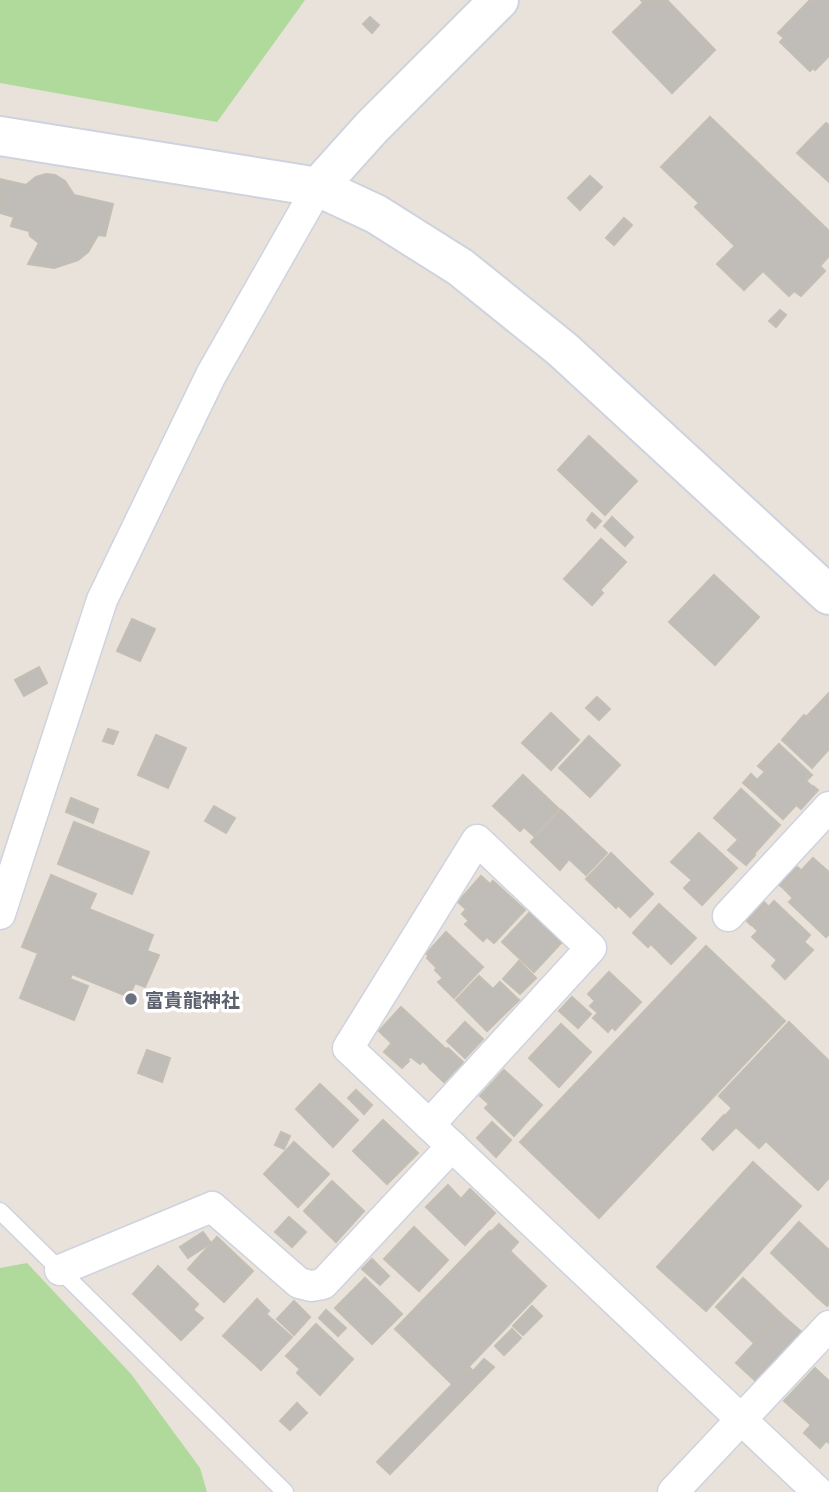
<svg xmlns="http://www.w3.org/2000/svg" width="829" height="1492" viewBox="0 0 829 1492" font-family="'Golos Text','Noto Sans JP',sans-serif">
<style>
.green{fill:#afda9b}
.building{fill:#c0bcb7;stroke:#c3beb4;stroke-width:2}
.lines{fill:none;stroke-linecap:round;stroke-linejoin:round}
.lane-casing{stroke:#cfd2df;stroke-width:19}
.street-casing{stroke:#cfd2df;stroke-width:33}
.secondary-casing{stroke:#cfd2df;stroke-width:42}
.lane{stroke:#fff;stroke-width:16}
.street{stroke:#fff;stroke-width:30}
.secondary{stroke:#fff;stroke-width:38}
.worship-dot{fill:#6b7280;stroke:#fff;stroke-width:2.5}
.labels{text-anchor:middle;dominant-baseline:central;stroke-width:7;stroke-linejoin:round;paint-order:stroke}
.worship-label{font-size:19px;font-weight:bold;fill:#5b616d;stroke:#fff;text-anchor:start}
</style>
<rect width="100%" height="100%" fill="#e8e2da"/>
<!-- green -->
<g class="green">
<polygon points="0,0 305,0 217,122 0,83"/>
<polygon points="27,1263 131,1374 200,1468 207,1492 0,1492 0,1268"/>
</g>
<!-- building -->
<g class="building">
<polygon points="641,0 667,0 715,50 672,93 613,32 643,3"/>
<polygon points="810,0 829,0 829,56 815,70 813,68 810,71 780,42 784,38 778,33"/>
<polygon points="370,17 379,25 372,33 363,24"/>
<polygon points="710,117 829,231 829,256 820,266 825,271 801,296 794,291 789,296 763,271 744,290 717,264 735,246 695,207 699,203 661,167"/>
<polygon points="826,123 829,125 829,182 797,153"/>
<polygon points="46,174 55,175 65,181 74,195 113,204 105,236 98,235 88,252 78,260 54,268 28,264 39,243 30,236 29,231 11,226 14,217 0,213 0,179 26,185 36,177"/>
<polygon points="590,176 602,187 580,210 568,198"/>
<polygon points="624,218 632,225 614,245 606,238"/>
<polygon points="780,310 786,315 776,327 769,321"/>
<polygon points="589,436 637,481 605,515 558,470"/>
<polygon points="592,513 601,521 595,528 587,520"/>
<polygon points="612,517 633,537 625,546 604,526"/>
<polygon points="601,539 626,562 600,590 603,593 592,605 564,579"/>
<polygon points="714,575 759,617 715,665 669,622"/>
<polygon points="132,619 155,629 140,661 117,651"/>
<polygon points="39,667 47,683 24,696 15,680"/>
<polygon points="829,693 829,737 807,716"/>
<polygon points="597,697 610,709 599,720 586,708"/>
<polygon points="551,713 579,740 551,770 522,743"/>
<polygon points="804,715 829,738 829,749 812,768 782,740"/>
<polygon points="108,729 118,732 113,744 103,741"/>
<polygon points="156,735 186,748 168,788 138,775"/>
<polygon points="589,736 620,765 590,797 559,768"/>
<polygon points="779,744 812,775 806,781 813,787 783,819 749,788 765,772 758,766"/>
<polygon points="751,774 757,780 749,788 743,783"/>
<polygon points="523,775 559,809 534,836 524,827 520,831 493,806"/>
<polygon points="813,786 818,790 801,809 796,805"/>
<polygon points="741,789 780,825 754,854 714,818"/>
<polygon points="71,798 98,809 93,823 66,812"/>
<polygon points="214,806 235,818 226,833 205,821"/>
<polygon points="561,810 607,853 586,875 569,859 560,870 531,842"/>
<polygon points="74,822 149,852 132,894 58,864"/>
<polygon points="699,833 737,868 702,905 684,888 692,880 671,862"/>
<polygon points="738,840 755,855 746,865 728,850"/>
<polygon points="611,853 653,894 630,917 618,905 616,908 586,879"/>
<polygon points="813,858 829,872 829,934 826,937 789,902 793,898 784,889"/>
<polygon points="796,866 801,870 783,888 778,884"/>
<polygon points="51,875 96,894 89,909 153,935 147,951 159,955 145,987 135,983 129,997 72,974 70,979 88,986 74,1020 20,998 38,953 22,947"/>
<polygon points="481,876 490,884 493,881 525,910 494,943 487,937 483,941 465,924 469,921 462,914 466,909 458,902"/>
<polygon points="763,901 768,906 751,925 746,920"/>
<polygon points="774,901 810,935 804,942 813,950 785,979 772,966 777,960 752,937 758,931 752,925"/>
<polygon points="659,904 696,938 671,964 651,944 648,947 633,933"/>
<polygon points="531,911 563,941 534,972 502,942"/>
<polygon points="446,932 483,967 454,998 438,982 443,978 435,970 437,968 427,958 429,956 426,954"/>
<polygon points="706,946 785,1021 599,1218 520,1142"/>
<polygon points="519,961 536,978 520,994 503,979"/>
<polygon points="609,972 641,1002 615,1030 612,1027 608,1032 593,1018 598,1013 590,1006 595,1001 588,994"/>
<polygon points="479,976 493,989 500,982 519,1000 487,1031 456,1000"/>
<polygon points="572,997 591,1014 578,1028 559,1011"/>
<polygon points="401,1007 446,1049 429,1067 423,1061 420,1064 411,1057 408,1059 379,1031"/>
<polygon points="465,1022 483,1039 465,1058 447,1041"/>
<polygon points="789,1022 829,1061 829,1178 818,1190 766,1141 759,1148 736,1127 725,1116 732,1108 719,1096"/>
<polygon points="561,1024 591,1052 559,1087 529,1058"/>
<polygon points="391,1044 409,1061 402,1068 384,1052"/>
<polygon points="448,1048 463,1062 444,1082 429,1068"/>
<polygon points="147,1050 170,1058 162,1082 138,1073"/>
<polygon points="504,1070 542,1105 514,1136 485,1108 489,1104 480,1096"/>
<polygon points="320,1084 358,1120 333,1147 296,1109"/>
<polygon points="356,1090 372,1105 364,1114 348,1098"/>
<polygon points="724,1115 736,1127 713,1150 702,1139"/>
<polygon points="383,1120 418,1153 387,1184 353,1151"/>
<polygon points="492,1122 511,1140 496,1157 477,1138"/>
<polygon points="281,1132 290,1136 284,1149 275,1145"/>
<polygon points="294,1142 329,1174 298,1207 264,1174"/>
<polygon points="753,1162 801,1206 706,1311 657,1267"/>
<polygon points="332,1181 364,1211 336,1242 304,1211"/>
<polygon points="448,1185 461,1199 470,1189 495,1213 465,1245 426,1207"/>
<polygon points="289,1217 306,1232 292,1247 275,1232"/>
<polygon points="799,1222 829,1250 829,1286 818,1298 771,1253"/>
<polygon points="499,1224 518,1242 510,1251 546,1286 452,1384 395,1329 490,1231 491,1232"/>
<polygon points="414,1227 448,1260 419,1291 384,1259"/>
<polygon points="203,1232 211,1243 188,1258 180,1247"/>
<polygon points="217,1237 253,1271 224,1302 188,1269"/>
<polygon points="372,1259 389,1276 380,1285 362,1269"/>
<polygon points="158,1266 198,1304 193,1310 203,1318 181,1340 133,1294"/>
<polygon points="365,1278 402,1314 372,1344 335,1308"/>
<polygon points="743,1278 781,1314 754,1343 716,1307"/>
<polygon points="829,1286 829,1304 827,1306 818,1298"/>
<polygon points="257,1299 269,1311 266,1314 292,1337 261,1370 223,1336"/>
<polygon points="294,1301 310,1317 294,1335 277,1319"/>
<polygon points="532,1306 542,1316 523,1335 513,1326"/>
<polygon points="326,1310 346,1328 338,1336 319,1318"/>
<polygon points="781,1314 804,1334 759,1384 736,1363"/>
<polygon points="316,1324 353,1359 320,1395 297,1373 300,1369 286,1356"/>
<polygon points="512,1329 521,1338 504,1355 495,1346"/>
<polygon points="484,1359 494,1367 390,1474 377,1462 469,1367 473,1371"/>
<polygon points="815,1368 829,1381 829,1443 826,1441 820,1448 804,1433 811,1425 784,1401"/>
<polygon points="297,1403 307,1413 290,1430 280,1421"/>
</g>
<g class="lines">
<!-- lane casing -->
<g class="lane-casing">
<polyline id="lane" points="0,1211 285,1492"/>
</g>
<!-- street casing -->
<g class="street-casing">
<g id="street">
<polyline points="0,914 102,600 211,375 318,187"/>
<polyline points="728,916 829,807"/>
<polyline points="429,1125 591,948 477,840 348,1048 818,1492"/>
<polyline points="60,1270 212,1207 299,1283 311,1286 323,1284 452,1146"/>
<polyline points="673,1492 829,1326"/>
</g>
</g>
<!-- secondary casing -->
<g class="secondary-casing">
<g id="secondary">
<polyline points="0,136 318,187 376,214 460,267 562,349 829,595"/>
<polyline points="318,187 372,127 499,0"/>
</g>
</g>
<!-- lane -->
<use href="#lane" class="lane"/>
<!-- street -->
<use href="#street" class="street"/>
<!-- secondary -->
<use href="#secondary" class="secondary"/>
</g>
<!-- markers -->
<circle class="worship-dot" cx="131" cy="999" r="7"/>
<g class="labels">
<!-- worship labels -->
<g class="worship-label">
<text x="145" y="999">富貴龍神社</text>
</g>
</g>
</svg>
